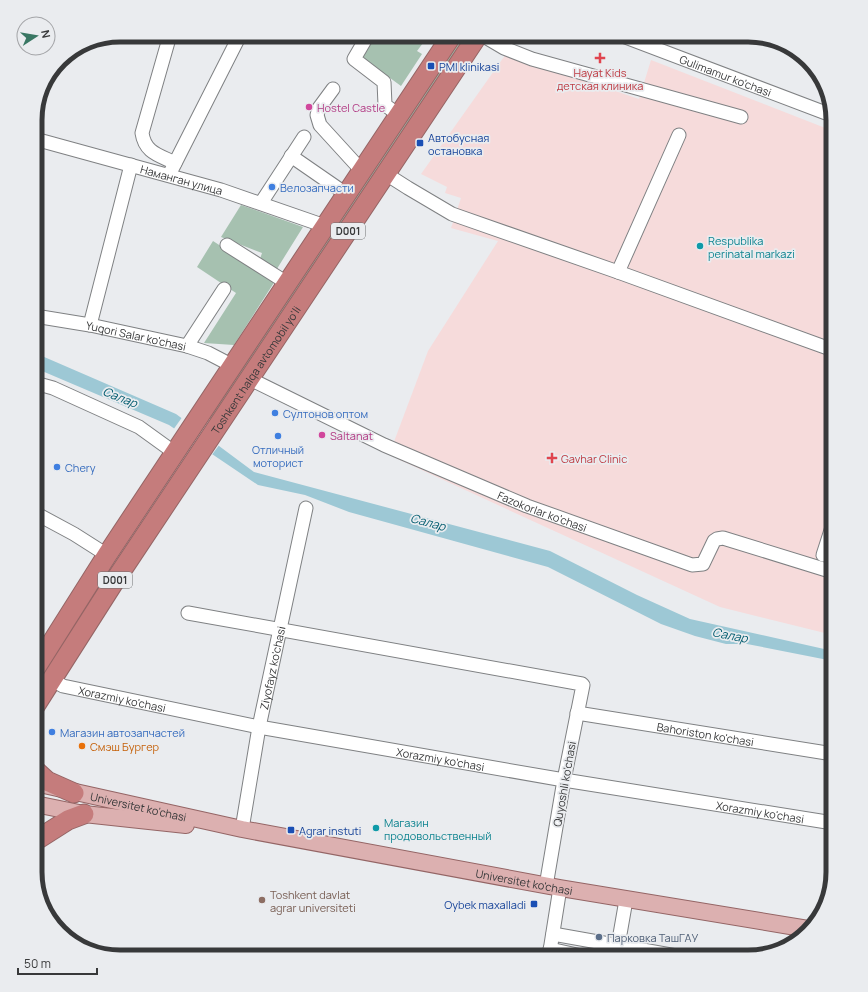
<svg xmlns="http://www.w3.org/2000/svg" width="868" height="992" viewBox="0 0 868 992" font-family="Manrope,sans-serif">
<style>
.medical{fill:#f6dbdb}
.green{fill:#a6c1b0}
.water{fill:#9dc8d5}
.pier{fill:#eaecef}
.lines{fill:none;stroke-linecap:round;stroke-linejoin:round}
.minor-casing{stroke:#7f8183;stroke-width:15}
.major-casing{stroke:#946565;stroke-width:18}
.highway-casing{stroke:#946565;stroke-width:21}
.minor{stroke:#fff;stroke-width:13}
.major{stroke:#dcb0b0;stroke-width:16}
.highway{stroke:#c57c7c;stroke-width:19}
.health-dot{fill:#e0444e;stroke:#eaecef;stroke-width:1.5}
.transit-dot{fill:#1a4fb4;stroke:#eaecef;stroke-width:1.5}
.hotel-dot{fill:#d1479c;stroke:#eaecef;stroke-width:1.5}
.shop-dot{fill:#3f7fe0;stroke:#eaecef;stroke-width:1.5}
.culture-dot{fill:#0f9aa8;stroke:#eaecef;stroke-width:1.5}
.food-dot{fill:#e8710a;stroke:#eaecef;stroke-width:1.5}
.education-dot{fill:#8d6e63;stroke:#eaecef;stroke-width:1.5}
.service-dot{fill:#5c6f8a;stroke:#eaecef;stroke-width:1.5}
.labels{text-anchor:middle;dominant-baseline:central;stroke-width:3.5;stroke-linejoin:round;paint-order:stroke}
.shield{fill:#eaecef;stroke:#6d6f70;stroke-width:1}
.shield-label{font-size:10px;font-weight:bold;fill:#38393a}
.transit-label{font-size:11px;fill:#164399;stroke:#eaecef;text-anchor:start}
.health-label{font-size:11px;fill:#be3a42;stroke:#eaecef}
.street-label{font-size:11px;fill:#38393a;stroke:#eaecef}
.hotel-label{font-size:11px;fill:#b23c85;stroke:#eaecef;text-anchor:start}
.shop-label{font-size:11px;fill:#366cbe;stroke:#eaecef;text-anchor:start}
.culture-label{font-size:11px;fill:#0d838f;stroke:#eaecef;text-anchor:start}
.food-label{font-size:11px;fill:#c56008;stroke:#eaecef;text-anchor:start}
.education-label{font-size:11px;fill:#785e54;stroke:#eaecef;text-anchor:start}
.service-label{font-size:11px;fill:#4e5e75;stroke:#eaecef;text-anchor:start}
.water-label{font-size:12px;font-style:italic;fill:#035d70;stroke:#eaecef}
.rim{fill:none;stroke:#38393a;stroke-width:5}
</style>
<rect width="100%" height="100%" fill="#eaecef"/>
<!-- medical -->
<polygon class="medical" points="506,54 639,99 651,60 833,131 833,635 720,607 389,455 428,351 498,241 451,228 461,198 445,193 447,187 421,174"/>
<!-- green -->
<g class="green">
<polygon points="373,35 429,35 417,51 422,54 401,86 360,56"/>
<polygon points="462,35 471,35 214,422 208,417"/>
<polygon points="241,205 303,227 275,272 259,262 262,253 221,237"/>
<polygon points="213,241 275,281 234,345 204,343 236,293 197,267"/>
</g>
<!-- water -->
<polygon class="water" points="35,353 176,414 254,472 550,551 637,595 690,619 833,651 833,661 747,644 726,644 695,636 661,624 548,567 349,512 305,495 258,485 169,425 35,368"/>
<!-- pier -->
<polygon class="pier" points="183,416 220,444 211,456 173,430"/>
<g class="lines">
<!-- minor casing -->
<g class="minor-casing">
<g id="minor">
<path d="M170 35 142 133C145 153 159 155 175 163"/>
<polyline points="368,35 354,59 384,82 385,105 399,115"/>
<polyline points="482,35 504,48 532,59 741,117"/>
<path id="s1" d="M620 35 831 115"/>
<polyline points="333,89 319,108 317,115 320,125 362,171"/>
<path id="s2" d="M35 139 221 190 325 226"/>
<polyline points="291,156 346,194"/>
<polyline points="386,174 408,188 452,214 618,272 833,350"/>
<polyline points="169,175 240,35"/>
<polyline points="261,203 304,137"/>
<polyline points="227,245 287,283"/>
<polyline points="618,272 679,135"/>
<path id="s3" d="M35 316 90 325 187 346 208 353 233 366"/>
<polyline points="90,325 131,165"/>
<polyline points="187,346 224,289"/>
<path id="s4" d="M250 379 384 445 527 506 692 565 703 564 714 541 717 539 723 538 833 572"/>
<polyline points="35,383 53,388 139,427 175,453"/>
<polyline points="35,513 74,534 107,555"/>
<polyline points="823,555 833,524"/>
<polyline points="188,613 582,684 583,685 564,780 546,886"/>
<path id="s5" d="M52 680 63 686 259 727 564 780 833 823"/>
<path id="s6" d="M577 713 833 754"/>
<path id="s7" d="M242 829 259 727 306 508"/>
<polyline points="553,934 682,957"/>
<polyline points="550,949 586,957"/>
<polyline points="549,957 560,888"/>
<polyline points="616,957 626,900"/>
</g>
</g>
<!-- major casing -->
<g class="major-casing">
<g id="major">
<path id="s8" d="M35 783 242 829 560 888 808 929"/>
<polyline points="35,804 84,814 186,825"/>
</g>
</g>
<!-- highway casing -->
<g class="highway-casing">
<g id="highway">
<polyline points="35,669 107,555 452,35"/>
<path id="s9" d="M35 706 114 582 478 35"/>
<polyline points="35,770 47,781 74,793"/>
<polyline points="35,841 68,820 84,814"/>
</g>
</g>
<!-- minor -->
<use href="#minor" class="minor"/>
<!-- major -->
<use href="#major" class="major"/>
<!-- highway -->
<use href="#highway" class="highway"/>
</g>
<!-- markers -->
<g class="health-dot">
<path d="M598 52h4v4h4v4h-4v4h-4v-4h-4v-4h4z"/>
<path d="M550 452h4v4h4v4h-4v4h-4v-4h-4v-4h4z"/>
</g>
<g class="transit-dot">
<rect x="427" y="62" width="8" height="8" rx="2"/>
<rect x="416" y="139" width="8" height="8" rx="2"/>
<rect x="287" y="826" width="8" height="8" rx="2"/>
<rect x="530" y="900" width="8" height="8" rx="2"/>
</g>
<g class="hotel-dot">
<circle cx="309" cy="107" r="4"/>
<circle cx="322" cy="435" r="4"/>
</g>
<g class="shop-dot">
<circle cx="272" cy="187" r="4"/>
<circle cx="275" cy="413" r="4"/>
<circle cx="278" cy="436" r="4"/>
<circle cx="57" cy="467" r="4"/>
<circle cx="52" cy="732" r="4"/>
</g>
<g class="culture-dot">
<circle cx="700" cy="246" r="4"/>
<circle cx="376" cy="828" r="4"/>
</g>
<circle class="food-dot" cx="82" cy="746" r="4"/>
<circle class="education-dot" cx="262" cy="900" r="4"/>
<circle class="service-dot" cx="599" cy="937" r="4"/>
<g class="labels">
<!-- shield labels -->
<g class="shield">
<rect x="331" y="223" width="34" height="16" rx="3"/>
<rect x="98" y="572" width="34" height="16" rx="3"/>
</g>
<g class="shield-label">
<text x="348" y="231">D001</text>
<text x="115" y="580">D001</text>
</g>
<!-- transit labels -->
<g class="transit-label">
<text x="439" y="66">PMI klinikasi</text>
<text x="428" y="137">Автобусная<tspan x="428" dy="13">остановка</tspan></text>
<text x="299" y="830">Agrar instuti</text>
<text x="526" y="904" text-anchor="end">Oybek maxalladi</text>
</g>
<!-- health labels -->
<g class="health-label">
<text x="600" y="72">Hayat Kids<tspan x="600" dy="13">детская клиника</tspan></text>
<text x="561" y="458" text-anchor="start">Gavhar Clinic</text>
</g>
<!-- street labels -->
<g class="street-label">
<text stroke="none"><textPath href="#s1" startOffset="113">Gulimamur ko'chasi</textPath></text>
<text stroke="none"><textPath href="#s2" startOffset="152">Наманган улица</textPath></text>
<text stroke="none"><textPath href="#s3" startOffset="103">Yuqori Salar ko'chasi</textPath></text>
<text stroke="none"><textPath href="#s9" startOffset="402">Toshkent halqa avtomobil yo'li</textPath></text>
<text stroke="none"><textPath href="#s4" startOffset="321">Fazokorlar ko'chasi</textPath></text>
<text stroke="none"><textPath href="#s7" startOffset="164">Ziyofayz ko'chasi</textPath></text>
<text stroke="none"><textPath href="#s5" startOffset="73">Xorazmiy ko'chasi</textPath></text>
<text stroke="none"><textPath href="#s6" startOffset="130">Bahoriston ko'chasi</textPath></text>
<text stroke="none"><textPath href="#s5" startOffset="397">Xorazmiy ko'chasi</textPath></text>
<text transform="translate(564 784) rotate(-80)">Quyoshli ko'chasi</text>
<text stroke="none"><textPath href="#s8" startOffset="106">Universitet ko'chasi</textPath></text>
<text stroke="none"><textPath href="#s5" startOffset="721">Xorazmiy ko'chasi</textPath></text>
<text stroke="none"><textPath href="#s8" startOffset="499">Universitet ko'chasi</textPath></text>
</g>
<!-- hotel labels -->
<g class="hotel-label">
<text x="317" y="107">Hostel Castle</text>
<text x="330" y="435">Saltanat</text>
</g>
<!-- shop labels -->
<g class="shop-label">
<text x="280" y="187">Велозапчасти</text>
<text x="283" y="413">Султонов оптом</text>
<text x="278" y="449" text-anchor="middle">Отличный<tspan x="278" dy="13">моторист</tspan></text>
<text x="65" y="467">Chery</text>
<text x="60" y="732">Магазин автозапчастей</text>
</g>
<!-- culture labels -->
<g class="culture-label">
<text x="708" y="240">Respublika<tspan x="708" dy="13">perinatal markazi</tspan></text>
<text x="384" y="822">Магазин<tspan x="384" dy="13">продовольственный</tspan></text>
</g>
<!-- food labels -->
<g class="food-label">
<text x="90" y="746">Смэш Бургер</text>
</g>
<!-- education labels -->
<g class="education-label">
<text x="270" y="894">Toshkent davlat<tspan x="270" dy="13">agrar universiteti</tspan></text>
</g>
<!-- service labels -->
<g class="service-label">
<text x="607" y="937">Парковка ТашГАУ</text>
</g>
<!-- water labels -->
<g class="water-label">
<text transform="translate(120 397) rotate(22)">Салар</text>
<text transform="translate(428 522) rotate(15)">Салар</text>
<text transform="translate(730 635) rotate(11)">Салар</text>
</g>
</g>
<!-- crop -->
<path d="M0 0H868V992H0ZM120 42H748A78 78 0 0 1 826 120V872A78 78 0 0 1 748 950H120A78 78 0 0 1 42 872V120A78 78 0 0 1 120 42Z" fill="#eaecef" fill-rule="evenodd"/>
<path class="rim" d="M120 42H748A78 78 0 0 1 826 120V872A78 78 0 0 1 748 950H120A78 78 0 0 1 42 872V120A78 78 0 0 1 120 42Z"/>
<!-- north arrow -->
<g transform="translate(36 36) rotate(78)"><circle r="19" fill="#eaecef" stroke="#a3a4a7"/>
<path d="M0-3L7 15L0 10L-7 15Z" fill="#397763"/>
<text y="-6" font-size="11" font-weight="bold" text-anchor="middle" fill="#38393a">N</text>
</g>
<!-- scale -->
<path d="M18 968v6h79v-6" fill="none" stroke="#38393a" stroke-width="2"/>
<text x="24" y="968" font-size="12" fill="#38393a" stroke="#eaecef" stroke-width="3" paint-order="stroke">50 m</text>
</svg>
